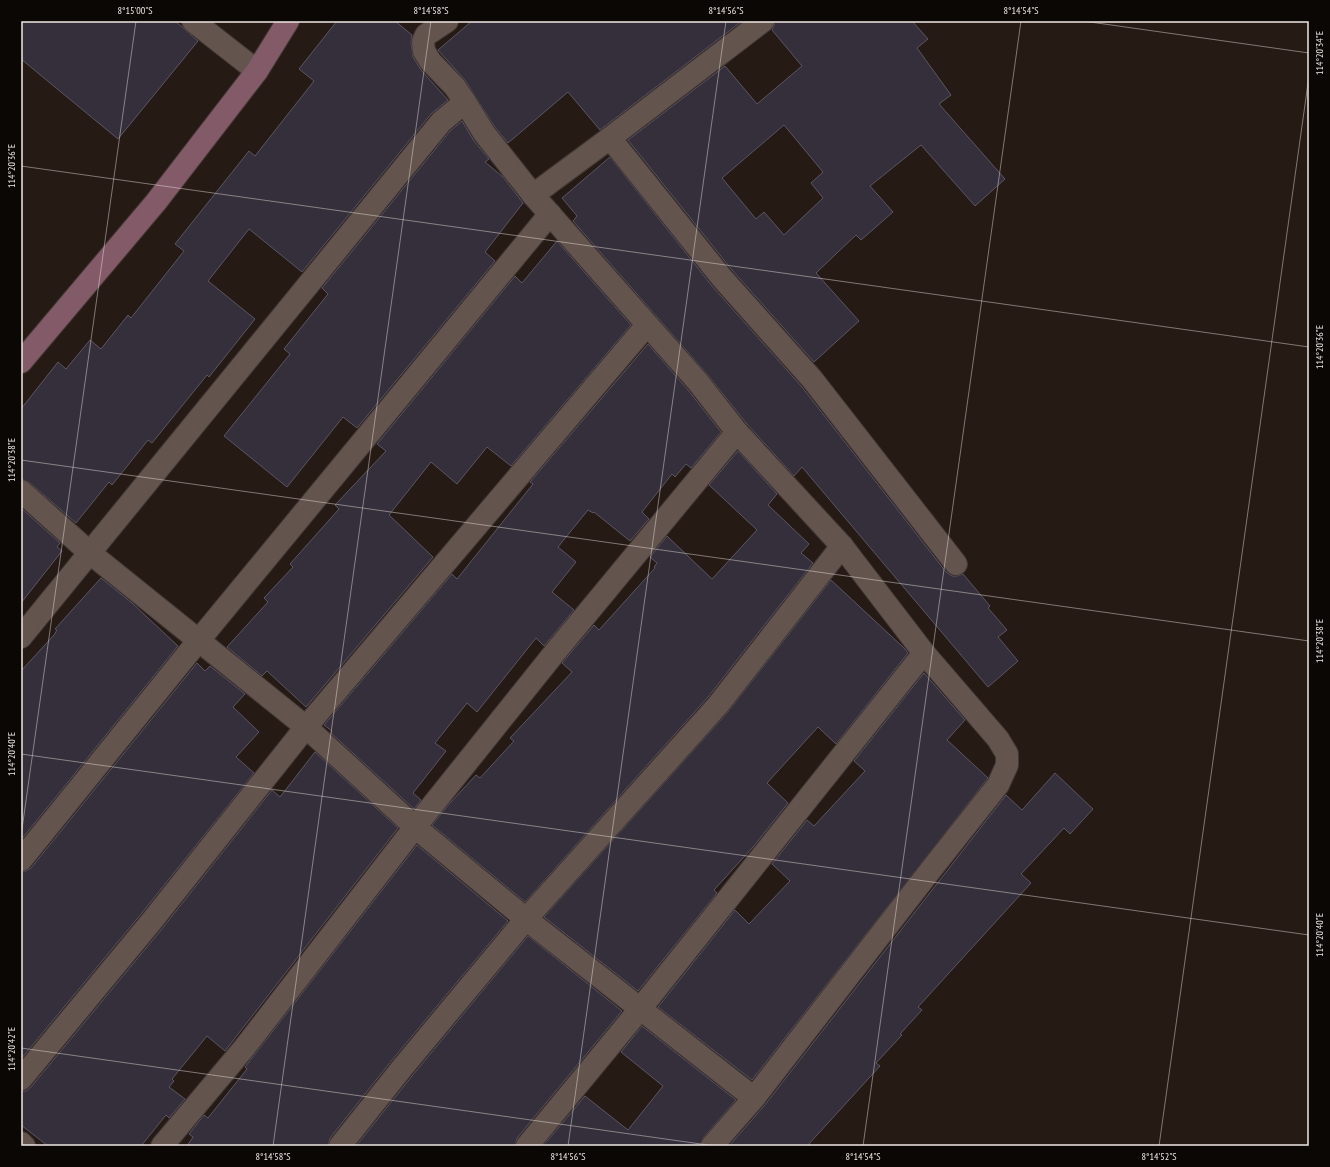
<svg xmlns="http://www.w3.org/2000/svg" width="1330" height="1167" viewBox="0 0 1330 1167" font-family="'PT Sans Narrow',sans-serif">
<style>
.building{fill:#342f3a;stroke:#5b5663;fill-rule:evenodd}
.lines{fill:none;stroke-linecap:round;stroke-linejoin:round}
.street-casing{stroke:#413734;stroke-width:24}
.secondary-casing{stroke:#413734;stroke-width:24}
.street{stroke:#63554e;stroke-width:22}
.secondary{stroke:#835a68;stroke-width:22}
.ticks{fill:none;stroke:#f1e8e4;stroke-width:1;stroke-opacity:0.45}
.neatline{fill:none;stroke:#f1e8e4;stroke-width:1.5}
.ticks-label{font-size:10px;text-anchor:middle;fill:#f1e8e4}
</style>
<rect width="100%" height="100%" fill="#261a15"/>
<!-- building -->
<g class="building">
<polygon points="21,21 175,21 198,41 118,139 21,59"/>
<polygon points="337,21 395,21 412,35 411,43 413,57 421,70 448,100 431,114 302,272 249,229 208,281 255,319 209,377 207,375 152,443 148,440 112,485 109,482 76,523 29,482 21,479 21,409 58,362 66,369 90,340 101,349 128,315 131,318 184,251 175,244 249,151 255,156 314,81 299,69"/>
<polygon points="472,21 742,21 600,130 568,92 508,143 494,126 465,80 438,50"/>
<path d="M775 21H912L928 39 917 48 951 95 939 104 1005 179 975 206 921 145 870 186 893 212 861 240 856 235 816 273 859 321 814 362 732 270 628 140 725 66 757 104 802 66 772 30 774 26ZM784 125 823 172 811 183 823 198 784 235 764 212 756 219 722 178Z"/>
<polygon points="462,121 474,141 489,159 485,162 503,177 523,203 485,252 495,261 357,428 343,417 287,487 224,436 290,354 284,349 328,294 322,288 450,131"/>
<polygon points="610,157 712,286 802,387 946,572 952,576 957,576 963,574 990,606 988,608 1007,630 998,637 1018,661 988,687 802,467 794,476 747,424 707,374 573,221 577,216 562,198"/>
<polygon points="557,241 631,325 511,466 487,447 457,484 431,462 389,515 433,557 306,707 267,671 262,676 227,647 268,602 264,598 293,567 290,564 339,509 335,505 386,451 377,444 515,276 522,283"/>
<polygon points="648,344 688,390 721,432 691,468 686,464 675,477 672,474 642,512 649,519 630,541 594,512 593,513 588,510 558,547 576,562 552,592 574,610 544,646 536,638 477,712 467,703 435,743 446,751 413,793 421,800 414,809 331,733 332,731 324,725 452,574 457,579 533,484 530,482"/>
<polygon points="738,451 777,494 768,505 809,544 801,553 813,563 708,697 525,902 432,825 450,803 476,775 480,778 514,741 510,738 572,672 562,663 594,625 599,630 655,568 654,567 657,563 650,557 667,536 712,579 757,530 709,485"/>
<polygon points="21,508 60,543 57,547 62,551 21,603"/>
<polygon points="101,578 132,603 178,646 21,840 21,671 54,635 57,630 55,629"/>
<polygon points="831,580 904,648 908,653 836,744 818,727 767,783 788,803 753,847 714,890 717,893 638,991 544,917 727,713"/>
<polygon points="197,663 205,671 210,666 245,694 233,707 259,732 236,757 254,773 141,914 21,1059 21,872 26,871 31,868"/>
<polygon points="924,673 965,720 947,740 988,778 752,1080 658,1007 735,910 749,924 790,881 772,864 807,820 814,826 865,771 854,761"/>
<polygon points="315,752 398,828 225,1051 207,1036 172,1079 174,1081 169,1087 185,1099 169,1118 166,1115 141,1146 48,1146 21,1125 21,1091 26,1091 31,1087 161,930 272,790 280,797"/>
<polygon points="1055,773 1093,809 1070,834 1064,828 1021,874 1031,883 918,1007 922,1010 900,1034 902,1035 876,1063 880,1066 807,1146 729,1146 764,1106 1006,795 1022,810"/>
<polygon points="417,845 508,921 392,1060 330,1138 328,1146 187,1146 193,1137 189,1134 204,1115 208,1118 247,1069 245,1067"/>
<polygon points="528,936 622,1011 517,1138 515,1146 356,1146 412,1076"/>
<polygon points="642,1026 736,1100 703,1138 700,1146 543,1146 585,1096 628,1130 663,1086 621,1052"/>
</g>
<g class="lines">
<!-- street casing -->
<g class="street-casing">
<g id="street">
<polyline points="193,21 257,71"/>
<polyline points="447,21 426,35 423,42 424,51 430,61 455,87 465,102"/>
<polyline points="610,138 722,278 812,379 956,564"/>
<polyline points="533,195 610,138 763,21"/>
<polyline points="21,491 90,553 306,727 415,827 526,919 754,1098"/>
<polyline points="21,637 441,122 465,102 484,133 533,195 698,382 737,432 842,546 924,653 998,739 1007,754 1007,765 998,785 933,867 754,1098 712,1146"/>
<polyline points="21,860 199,640 550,214"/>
<polyline points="21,1079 151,922 306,727 647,325"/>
<polyline points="21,1143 24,1146"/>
<polyline points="162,1146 245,1047 415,827 556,651 737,432"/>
<polyline points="340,1146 402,1068 526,919 718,705 842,546"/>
<polyline points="527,1146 640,1009 924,653"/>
</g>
</g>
<!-- secondary casing -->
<g class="secondary-casing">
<polyline id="secondary" points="21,362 156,202 257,71 288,21"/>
</g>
<!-- street -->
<use href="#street" class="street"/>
<!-- secondary -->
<use href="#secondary" class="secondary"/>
</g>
<!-- ticks -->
<path class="ticks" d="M1083 21 1309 53M21 166 1309 347M21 460 1309 641M21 754 1309 935M21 836 136 21M21 1048 715 1146M273 1146 431 21M568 1146 726 21M863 1146 1021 21M1159 1146 1309 76"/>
<!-- border -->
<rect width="1330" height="1167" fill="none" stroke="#0b0705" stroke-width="44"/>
<rect x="22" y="22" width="1286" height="1123" class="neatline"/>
<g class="ticks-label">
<text x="135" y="14">8°15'00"S</text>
<text x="431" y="14">8°14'58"S</text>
<text x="726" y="14">8°14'56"S</text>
<text x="1021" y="14">8°14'54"S</text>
<text transform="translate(1319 53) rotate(-90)" y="4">114°20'34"E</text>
<text transform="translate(11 166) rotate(-90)" y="4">114°20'36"E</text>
<text transform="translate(1319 347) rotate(-90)" y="4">114°20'36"E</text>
<text transform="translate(11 460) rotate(-90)" y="4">114°20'38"E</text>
<text transform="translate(1319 641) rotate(-90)" y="4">114°20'38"E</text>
<text transform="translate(11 754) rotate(-90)" y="4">114°20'40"E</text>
<text transform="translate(1319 935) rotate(-90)" y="4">114°20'40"E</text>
<text transform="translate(11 1049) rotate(-90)" y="4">114°20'42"E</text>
<text x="273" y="1160">8°14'58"S</text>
<text x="568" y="1160">8°14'56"S</text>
<text x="863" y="1160">8°14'54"S</text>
<text x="1159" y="1160">8°14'52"S</text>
</g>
</svg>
